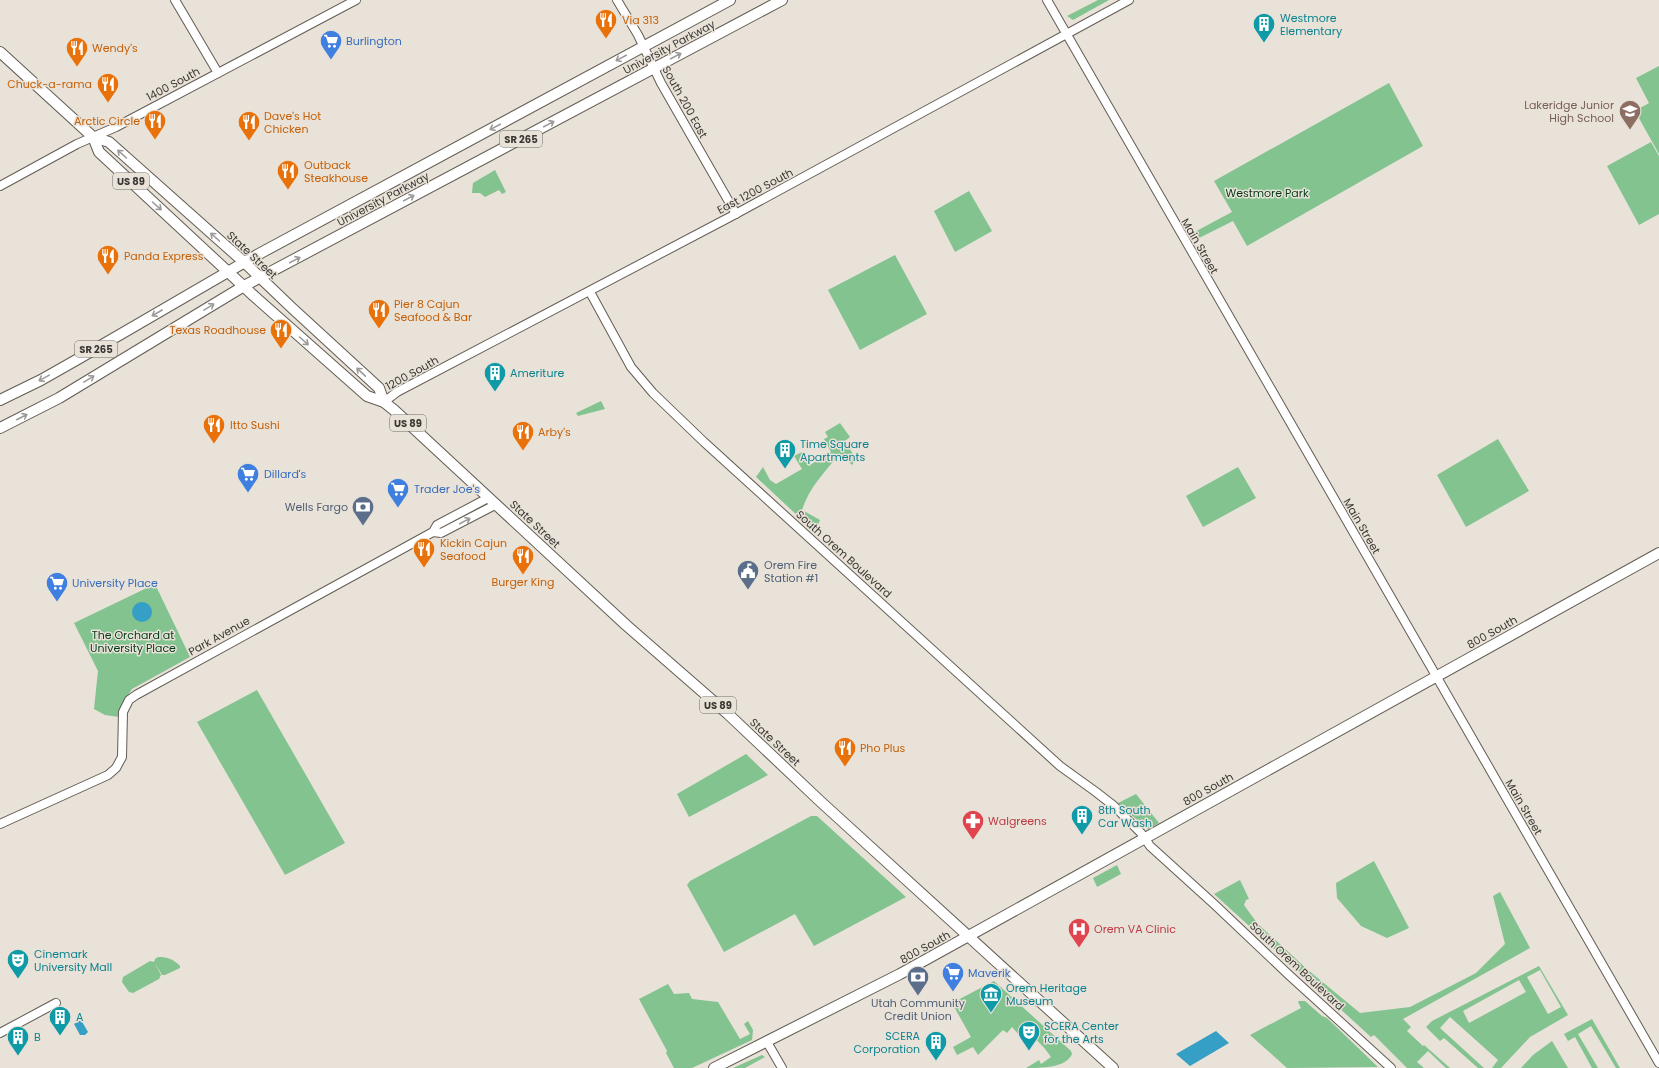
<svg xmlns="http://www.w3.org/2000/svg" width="1659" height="1068" viewBox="0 0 1659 1068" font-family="Poppins,sans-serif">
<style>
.green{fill:#82c38f;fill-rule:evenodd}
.water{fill:#369fc5}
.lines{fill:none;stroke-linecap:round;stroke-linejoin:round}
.minor-casing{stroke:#625c54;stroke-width:10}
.major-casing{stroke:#625c54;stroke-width:12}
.minor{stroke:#fff;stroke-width:8}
.major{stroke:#fff;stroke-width:10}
.oneway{stroke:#9c9b99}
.labels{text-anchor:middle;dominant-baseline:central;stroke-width:3;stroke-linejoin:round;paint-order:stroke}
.shield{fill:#e9e2d8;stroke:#6e6a64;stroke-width:1}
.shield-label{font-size:10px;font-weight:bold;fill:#3a3733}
.culture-label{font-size:11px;fill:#0d838f;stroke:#e9e2d8;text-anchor:start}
.food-label{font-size:11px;fill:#c56008;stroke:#e9e2d8;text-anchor:start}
.shop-label{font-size:11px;fill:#366cbe;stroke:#e9e2d8;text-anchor:start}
.street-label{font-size:11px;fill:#3a3733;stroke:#e9e2d8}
.education-label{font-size:11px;fill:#785e54;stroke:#e9e2d8;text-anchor:end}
.park-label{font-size:11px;fill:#003915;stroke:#e9e2d8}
.service-label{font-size:11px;fill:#4e5e75;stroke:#e9e2d8;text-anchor:end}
.health-label{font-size:11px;fill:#be3a42;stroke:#e9e2d8;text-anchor:start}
</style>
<rect width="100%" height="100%" fill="#e9e2d8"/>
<!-- green -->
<g class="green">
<polygon points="1098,0 1109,0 1073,20 1067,16"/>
<polygon points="1659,66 1659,154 1635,111 1649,103 1636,78"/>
<polygon points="1389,83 1423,146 1247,246 1233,221 1193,241 1189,235 1232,212 1214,181"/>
<polygon points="1651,142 1659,156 1659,214 1639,225 1607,166"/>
<polygon points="495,170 506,192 502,194 499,190 485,197 480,193 472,193 473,183"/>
<polygon points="969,191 992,231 955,252 934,211"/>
<polygon points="895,255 927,314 860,350 828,290"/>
<polygon points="601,401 605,409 578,416 576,413"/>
<path d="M840 423 850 437 845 441 856 459 852 465 840 454C825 471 809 488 802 510L820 520 815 532 756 477 763 467 770 480 776 484 802 469 794 456 802 452 810 465 831 452 824 439 828 437 825 432Z"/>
<polygon points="1498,439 1529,491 1466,527 1437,475"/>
<polygon points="1238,467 1256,498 1203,527 1186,496"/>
<polygon points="155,584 190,657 132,689 124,702 119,717 105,715 94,709 98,671 74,623"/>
<polygon points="257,690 345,843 285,875 197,722"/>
<polygon points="746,754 768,775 689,817 677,794"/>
<polygon points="1136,794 1159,823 1149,829 1145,827 1118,803"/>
<polygon points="811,816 817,816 906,897 814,946 795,914 724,952 687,885 690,881"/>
<polygon points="1374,861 1409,928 1387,938 1361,926 1337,898 1336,883"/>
<polygon points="1117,865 1121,874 1097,887 1093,878"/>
<polygon points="1240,880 1249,899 1246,900 1244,905 1257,923 1308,970 1360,1013 1410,1007 1476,973 1505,944 1493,896 1500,892 1530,948 1403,1019 1411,1027 1407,1031 1423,1046 1424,1045 1450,1068 1446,1068 1428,1051 1417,1062 1424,1068 1407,1068 1374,1035 1371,1037 1214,894"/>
<path d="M158 957C168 957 173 959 180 966V968L165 975H162L155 963 161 975 159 979 133 993 129 992 122 982 123 977 150 961 154 962 155 959Z"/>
<path d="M1539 966 1568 1015 1530 1037 1501 1068H1492L1498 1060 1450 1017 1440 1028 1484 1068H1478L1444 1038 1440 1041 1426 1027 1432 1021ZM1540 970 1561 1007 1548 1014 1527 977ZM1519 980 1526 992 1469 1023 1463 1011Z"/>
<path d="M994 981 1071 1051 1072 1054C1066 1068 1042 1068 1026 1068L1039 1060 1041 1064 1051 1057C1045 1048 1038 1040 1028 1034L1026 1036 1021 1037 1012 1027 1007 1033 1003 1030 978 1055 973 1047 957 1055 953 1047 971 1037 952 1003Z"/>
<polygon points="668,984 674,994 689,993 692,999 718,1002 740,1039 750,1034 744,1024 748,1021 753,1030 752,1040 692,1068 674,1068 666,1053 667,1051 639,999"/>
<polygon points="1299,1001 1305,1001 1322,1016 1327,1018 1378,1067 1287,1068 1250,1035 1301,1008 1298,1002"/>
<polygon points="1592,1019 1620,1068 1616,1068 1591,1026 1578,1034 1598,1068 1592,1068 1575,1037 1568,1041 1564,1034"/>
<polygon points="1552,1041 1568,1068 1521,1068 1533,1055"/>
<polygon points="762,1055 765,1057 745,1068 733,1068"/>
</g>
<!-- water -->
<g class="water">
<circle cx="142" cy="612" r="10"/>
<polygon points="81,1020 88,1032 85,1035 80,1035 74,1024"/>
<polygon points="1216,1031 1229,1043 1190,1066 1176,1054"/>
</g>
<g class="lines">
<!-- minor casing -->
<g class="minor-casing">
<g id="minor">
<polyline points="175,0 218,73"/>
<polyline points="617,0 638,35 661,83 736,214"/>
<polyline points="1047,0 1659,1063"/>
<polyline points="0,186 77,144 116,127 356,0"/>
<polyline points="590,292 631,367 653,393 704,442 1060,766 1096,792 1114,806 1141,833 1150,846 1214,904 1289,975 1391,1068"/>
<polyline points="384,402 397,392 730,217 1129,0"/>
<polyline points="433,532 441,533 495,505"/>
<polyline points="0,824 108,775 116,768 122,757 123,712 129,700 136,695 433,532 437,525 488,498"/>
<polyline points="0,1033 56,1003"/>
<polyline points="767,1042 782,1068"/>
</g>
</g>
<!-- major casing -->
<g class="major-casing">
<g id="major">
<polyline points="0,52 93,137 109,142 245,263 292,308 379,388 384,402"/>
<polyline points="93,137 99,152 254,296 367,396 384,402 394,410 626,625 728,714 821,802 1113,1068"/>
<polyline points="0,400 41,380 78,359 257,255 730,0"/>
<polyline points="0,428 59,398 244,286 782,0"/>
<polyline points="714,1068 900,974 1659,553"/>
</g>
</g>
<!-- minor -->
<use href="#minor" class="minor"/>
<!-- major -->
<use href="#major" class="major"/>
</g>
<!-- one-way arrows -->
<defs><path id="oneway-shaft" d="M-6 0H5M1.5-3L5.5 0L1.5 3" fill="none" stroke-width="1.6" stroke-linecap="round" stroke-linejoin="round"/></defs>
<g class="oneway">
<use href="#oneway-shaft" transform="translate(676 56) rotate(-28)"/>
<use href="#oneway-shaft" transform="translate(621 58) rotate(152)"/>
<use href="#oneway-shaft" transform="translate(549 124) rotate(-28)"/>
<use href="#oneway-shaft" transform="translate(495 127) rotate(152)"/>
<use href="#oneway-shaft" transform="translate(122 154) rotate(-138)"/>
<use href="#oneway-shaft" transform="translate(409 198) rotate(-28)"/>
<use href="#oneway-shaft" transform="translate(157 206) rotate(42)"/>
<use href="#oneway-shaft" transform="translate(215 237) rotate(-138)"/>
<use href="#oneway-shaft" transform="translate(295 260) rotate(-28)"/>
<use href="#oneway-shaft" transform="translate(209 307) rotate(-31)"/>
<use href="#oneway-shaft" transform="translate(157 313) rotate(150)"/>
<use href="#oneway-shaft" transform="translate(304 341) rotate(42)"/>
<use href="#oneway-shaft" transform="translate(361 372) rotate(-137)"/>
<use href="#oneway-shaft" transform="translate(44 378) rotate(151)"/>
<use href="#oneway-shaft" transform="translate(89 379) rotate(-31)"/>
<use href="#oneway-shaft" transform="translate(22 417) rotate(-27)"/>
<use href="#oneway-shaft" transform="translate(465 521) rotate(-28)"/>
</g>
<!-- icons -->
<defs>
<g id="restaurant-pin" transform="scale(1.15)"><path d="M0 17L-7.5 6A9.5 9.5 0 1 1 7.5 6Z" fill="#e8710a" stroke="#e9e2d8"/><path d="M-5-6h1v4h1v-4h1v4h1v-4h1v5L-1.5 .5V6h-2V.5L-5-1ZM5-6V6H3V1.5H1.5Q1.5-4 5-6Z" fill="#fff"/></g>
<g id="building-pin" transform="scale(1.15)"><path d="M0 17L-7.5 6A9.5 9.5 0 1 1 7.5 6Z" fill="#0f9aa8" stroke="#e9e2d8"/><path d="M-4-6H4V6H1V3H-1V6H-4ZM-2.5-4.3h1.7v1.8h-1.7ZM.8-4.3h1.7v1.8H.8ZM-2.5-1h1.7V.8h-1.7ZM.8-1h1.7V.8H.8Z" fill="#fff"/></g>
<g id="supermarket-pin" transform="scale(1.15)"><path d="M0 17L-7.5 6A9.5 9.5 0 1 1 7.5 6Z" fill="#3f7fe0" stroke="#e9e2d8"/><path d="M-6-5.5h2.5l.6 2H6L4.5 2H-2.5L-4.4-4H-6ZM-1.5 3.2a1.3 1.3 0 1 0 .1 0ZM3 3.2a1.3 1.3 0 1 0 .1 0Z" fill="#fff"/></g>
<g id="school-pin" transform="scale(1.15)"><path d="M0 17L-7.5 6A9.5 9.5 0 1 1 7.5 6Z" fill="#8d6e63" stroke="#e9e2d8"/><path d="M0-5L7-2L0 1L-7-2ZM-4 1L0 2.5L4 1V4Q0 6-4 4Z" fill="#fff"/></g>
<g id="bank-pin" transform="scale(1.15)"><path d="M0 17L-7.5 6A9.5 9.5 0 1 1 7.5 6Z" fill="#5c6f8a" stroke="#e9e2d8"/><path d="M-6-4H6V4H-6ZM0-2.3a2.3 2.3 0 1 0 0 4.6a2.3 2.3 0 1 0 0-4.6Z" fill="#fff"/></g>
<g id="civic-pin" transform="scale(1.15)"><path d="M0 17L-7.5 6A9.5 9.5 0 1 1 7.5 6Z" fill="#5c6f8a" stroke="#e9e2d8"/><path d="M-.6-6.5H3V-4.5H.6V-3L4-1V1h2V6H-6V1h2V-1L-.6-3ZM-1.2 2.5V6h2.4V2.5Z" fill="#fff"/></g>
<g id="pharmacy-pin" transform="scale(1.15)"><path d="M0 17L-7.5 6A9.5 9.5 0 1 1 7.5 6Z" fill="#e0444e" stroke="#e9e2d8"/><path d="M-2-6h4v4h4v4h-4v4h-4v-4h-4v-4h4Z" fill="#fff"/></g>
<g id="hospital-pin" transform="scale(1.15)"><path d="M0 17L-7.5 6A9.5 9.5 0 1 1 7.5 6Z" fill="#e0444e" stroke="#e9e2d8"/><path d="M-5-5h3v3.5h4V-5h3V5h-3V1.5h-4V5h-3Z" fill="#fff"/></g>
<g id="theatre-pin" transform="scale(1.15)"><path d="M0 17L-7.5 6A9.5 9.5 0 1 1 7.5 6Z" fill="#0f9aa8" stroke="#e9e2d8"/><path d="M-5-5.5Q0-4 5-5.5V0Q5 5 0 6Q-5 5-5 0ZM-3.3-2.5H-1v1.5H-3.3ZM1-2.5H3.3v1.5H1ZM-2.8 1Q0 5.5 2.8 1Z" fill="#fff"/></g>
<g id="museum-pin" transform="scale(1.15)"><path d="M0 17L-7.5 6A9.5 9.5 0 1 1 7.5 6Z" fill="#0f9aa8" stroke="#e9e2d8"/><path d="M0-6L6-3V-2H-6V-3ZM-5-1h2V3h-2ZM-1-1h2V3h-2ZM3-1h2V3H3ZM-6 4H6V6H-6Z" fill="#fff"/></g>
</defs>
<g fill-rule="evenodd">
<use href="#restaurant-pin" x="606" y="20"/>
<use href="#building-pin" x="1264" y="24"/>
<use href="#supermarket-pin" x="331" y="41"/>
<use href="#restaurant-pin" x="77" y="48"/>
<use href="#restaurant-pin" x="108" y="84"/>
<use href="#school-pin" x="1630" y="111"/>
<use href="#restaurant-pin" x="155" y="121"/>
<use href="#restaurant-pin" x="249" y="122"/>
<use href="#restaurant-pin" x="288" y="171"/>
<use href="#restaurant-pin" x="108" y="256"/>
<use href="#restaurant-pin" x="379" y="310"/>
<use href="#restaurant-pin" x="281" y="330"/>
<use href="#building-pin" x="495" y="373"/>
<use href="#restaurant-pin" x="214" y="425"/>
<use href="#restaurant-pin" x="523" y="432"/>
<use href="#building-pin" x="785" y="450"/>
<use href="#supermarket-pin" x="248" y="474"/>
<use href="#supermarket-pin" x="398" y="489"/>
<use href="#bank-pin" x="363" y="507"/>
<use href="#restaurant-pin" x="424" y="549"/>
<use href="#restaurant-pin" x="523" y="556"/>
<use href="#civic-pin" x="748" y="571"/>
<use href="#supermarket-pin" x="57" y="583"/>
<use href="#restaurant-pin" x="845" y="748"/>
<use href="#building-pin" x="1082" y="816"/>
<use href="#pharmacy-pin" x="973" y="821"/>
<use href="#hospital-pin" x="1079" y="929"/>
<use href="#theatre-pin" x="18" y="960"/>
<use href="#supermarket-pin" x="953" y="973"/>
<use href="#bank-pin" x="918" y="977"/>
<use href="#museum-pin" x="991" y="994"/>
<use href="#building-pin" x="60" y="1017"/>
<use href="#theatre-pin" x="1029" y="1032"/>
<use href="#building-pin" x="18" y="1037"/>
<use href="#building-pin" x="936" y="1042"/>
</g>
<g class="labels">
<!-- shield labels -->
<g class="shield">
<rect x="500" y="131" width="42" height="16" rx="3"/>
<rect x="113" y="173" width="36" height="16" rx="3"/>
<rect x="75" y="341" width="42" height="16" rx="3"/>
<rect x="390" y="415" width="36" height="16" rx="3"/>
<rect x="700" y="697" width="36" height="16" rx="3"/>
</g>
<g class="shield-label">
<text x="521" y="139">SR 265</text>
<text x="131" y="181">US 89</text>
<text x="96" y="349">SR 265</text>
<text x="408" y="423">US 89</text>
<text x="718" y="705">US 89</text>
</g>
<!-- culture labels -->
<g class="culture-label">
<text x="1280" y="18">Westmore<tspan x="1280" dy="13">Elementary</tspan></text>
<text x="510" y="373">Ameriture</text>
<text x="800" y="444">Time Square<tspan x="800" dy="13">Apartments</tspan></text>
<text x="1098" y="810">8th South<tspan x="1098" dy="13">Car Wash</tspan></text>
<text x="34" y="954">Cinemark<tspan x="34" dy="13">University Mall</tspan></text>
<text x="1006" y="988">Orem Heritage<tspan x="1006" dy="13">Museum</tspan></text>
<text x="76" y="1017">A</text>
<text x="1044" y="1026">SCERA Center<tspan x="1044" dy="13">for the Arts</tspan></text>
<text x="920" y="1036" text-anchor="end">SCERA<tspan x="920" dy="13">Corporation</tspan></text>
<text x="34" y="1037">B</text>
</g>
<!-- food labels -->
<g class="food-label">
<text x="622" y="20">Via 313</text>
<text x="92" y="48">Wendy's</text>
<text x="92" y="84" text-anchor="end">Chuck-a-rama</text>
<text x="264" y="116">Dave's Hot<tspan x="264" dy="13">Chicken</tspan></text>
<text x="140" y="121" text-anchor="end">Arctic Circle</text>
<text x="304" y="165">Outback<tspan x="304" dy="13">Steakhouse</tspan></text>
<text x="124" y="256">Panda Express</text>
<text x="394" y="304">Pier 8 Cajun<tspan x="394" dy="13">Seafood &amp; Bar</tspan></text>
<text x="266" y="330" text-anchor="end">Texas Roadhouse</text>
<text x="230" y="425">Itto Sushi</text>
<text x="538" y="432">Arby's</text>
<text x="440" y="543">Kickin Cajun<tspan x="440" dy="13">Seafood</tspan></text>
<text x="523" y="582" text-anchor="middle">Burger King</text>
<text x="860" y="748">Pho Plus</text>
</g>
<!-- shop labels -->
<g class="shop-label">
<text x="346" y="41">Burlington</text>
<text x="264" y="474">Dillard's</text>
<text x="414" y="489">Trader Joe's</text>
<text x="72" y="583">University Place</text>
<text x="968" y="973">Maverik</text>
</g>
<!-- street labels -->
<g class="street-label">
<text transform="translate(669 47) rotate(-28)">University Parkway</text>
<text transform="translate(173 84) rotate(-28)">1400 South</text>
<text transform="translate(685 102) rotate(61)">South 200 East</text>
<text transform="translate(755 191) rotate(-28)">East 1200 South</text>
<text transform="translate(383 199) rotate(-28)">University Parkway</text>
<text transform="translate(1200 246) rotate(60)">Main Street</text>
<text transform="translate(252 255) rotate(43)">State Street</text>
<text transform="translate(412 373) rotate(-29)">1200 South</text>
<text transform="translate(535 524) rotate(43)">State Street</text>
<text transform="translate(1362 526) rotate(60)">Main Street</text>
<text transform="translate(844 554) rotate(42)">South Orem Boulevard</text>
<text transform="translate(1492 632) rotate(-29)">800 South</text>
<text transform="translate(219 636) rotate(-29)">Park Avenue</text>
<text transform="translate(775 742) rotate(43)">State Street</text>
<text transform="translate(1208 789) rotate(-29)">800 South</text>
<text transform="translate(1524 807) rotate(60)">Main Street</text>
<text transform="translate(925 947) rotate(-29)">800 South</text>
<text transform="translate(1297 966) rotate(43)">South Orem Boulevard</text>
</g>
<!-- education labels -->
<g class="education-label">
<text x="1614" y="105">Lakeridge Junior<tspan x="1614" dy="13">High School</tspan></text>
</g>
<!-- park labels -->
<g class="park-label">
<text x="1267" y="193">Westmore Park</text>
<text x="133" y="635">The Orchard at<tspan x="133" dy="13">University Place</tspan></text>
</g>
<!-- service labels -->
<g class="service-label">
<text x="348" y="507">Wells Fargo</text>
<text x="764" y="565" text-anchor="start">Orem Fire<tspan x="764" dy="13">Station #1</tspan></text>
<text x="918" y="1003" text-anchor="middle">Utah Community<tspan x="918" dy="13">Credit Union</tspan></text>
</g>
<!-- health labels -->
<g class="health-label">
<text x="988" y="821">Walgreens</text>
<text x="1094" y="929">Orem VA Clinic</text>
</g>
</g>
</svg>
